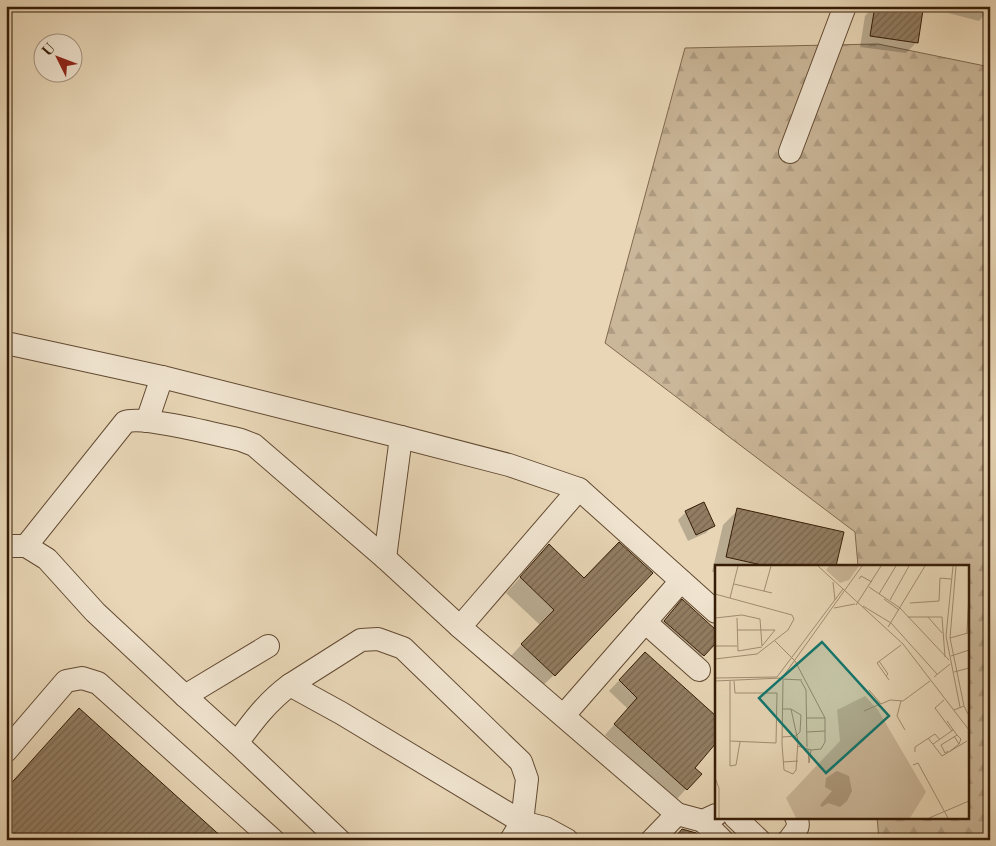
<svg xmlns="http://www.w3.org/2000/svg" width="996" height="846" viewBox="0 0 996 846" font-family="'Libre Bodoni',serif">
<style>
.forest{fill:url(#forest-firs);stroke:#80694f}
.shadow{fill:#0003}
.building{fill:url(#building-hatch);stroke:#351c06}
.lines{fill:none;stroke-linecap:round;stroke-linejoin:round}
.minor-casing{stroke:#624a32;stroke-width:24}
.minor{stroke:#f0e4d0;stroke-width:22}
.inset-road{fill:none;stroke:#a08c70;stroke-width:1}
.view{fill:#0f766e;fill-opacity:0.15;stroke:#0f766e;stroke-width:2.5}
.inset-edge{fill:none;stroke:#351c06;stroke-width:2.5}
</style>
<defs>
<pattern id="forest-firs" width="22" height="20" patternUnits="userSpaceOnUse" patternTransform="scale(1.25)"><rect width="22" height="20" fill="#cab698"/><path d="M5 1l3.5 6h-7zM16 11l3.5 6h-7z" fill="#ae9c82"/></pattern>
<pattern id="building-hatch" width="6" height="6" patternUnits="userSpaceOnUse" patternTransform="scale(1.25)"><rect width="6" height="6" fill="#927d62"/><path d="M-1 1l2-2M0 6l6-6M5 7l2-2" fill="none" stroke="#78664f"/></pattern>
</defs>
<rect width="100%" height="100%" fill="#e8d6b6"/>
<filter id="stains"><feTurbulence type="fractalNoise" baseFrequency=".004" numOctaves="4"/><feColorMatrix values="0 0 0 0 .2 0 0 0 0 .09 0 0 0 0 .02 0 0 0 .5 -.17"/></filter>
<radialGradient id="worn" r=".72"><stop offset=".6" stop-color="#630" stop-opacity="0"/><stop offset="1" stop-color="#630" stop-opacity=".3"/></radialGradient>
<!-- forest -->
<polygon class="forest" points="878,44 990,67 990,840 879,840 877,817 967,817 967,566 858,566 855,532 605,343 685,48"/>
<!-- shadow -->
<g class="shadow">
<polygon points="874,6 888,6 917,42 906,53 860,47 865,16"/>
<polygon points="938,6 990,6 990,9 979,21 937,10"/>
<polygon points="703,504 713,525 706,533 688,541 678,520 686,512"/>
<polygon points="738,510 835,566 716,566 716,572 712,572 723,525"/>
<polygon points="549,546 584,580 554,675 539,689 508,659 540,625 506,593"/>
<polygon points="671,612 716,632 716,641 692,667 653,633"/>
<polygon points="645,653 716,718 716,742 693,768 686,789 676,800 605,735 628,709 609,691"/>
</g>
<!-- building -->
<g class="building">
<polygon points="875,6 897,6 923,10 918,43 870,36"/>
<polygon points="704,502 715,526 696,535 685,511"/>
<polygon points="737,508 844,532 836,566 766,566 726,557"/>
<polygon points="619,542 653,573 555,676 521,644 554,610 520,577 549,544 584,578"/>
<polygon points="682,599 716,630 716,643 704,656 664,621"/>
<polygon points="645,652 716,716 716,743 695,768 702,774 687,790 614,724 637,698 619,680"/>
<polygon points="79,708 225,840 6,840 6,789"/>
<polygon points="682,829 696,833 703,840 673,840"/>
</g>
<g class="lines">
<!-- minor casing -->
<g class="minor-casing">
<g id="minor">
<polyline points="790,152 845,6"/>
<polyline points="6,343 162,377 401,437 509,465 579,489 716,612"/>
<polyline points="147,421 162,377"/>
<path d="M6 546H26L125 422C141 415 219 435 241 440L254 445 385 558 460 627 677 814 703 821 716 815"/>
<polyline points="26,546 47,559 95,612 185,696 237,743 339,840"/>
<polyline points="385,558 401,437"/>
<polyline points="645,622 699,670"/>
<polyline points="460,627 579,489"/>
<polyline points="290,685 361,640 378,639 403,648 521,762 527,779 522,822 511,840"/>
<polyline points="185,696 268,646"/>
<polyline points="564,715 681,581"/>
<path d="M237 743C253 721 268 701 290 685L341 713 522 822 545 828 567 840"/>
<polyline points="6,751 66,681 82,678 98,683 273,840"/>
<polyline points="735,817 759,840"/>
<polyline points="703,821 722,840"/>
<polyline points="652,840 677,814"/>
<path d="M789 840C795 832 801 827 796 817"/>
</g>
</g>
<!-- minor -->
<use href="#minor" class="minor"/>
</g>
<!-- overview -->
<g transform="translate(715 565)">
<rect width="254" height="254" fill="#e8d6b6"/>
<path d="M114 1H144L134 15 125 18 111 5Z" fill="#cab698"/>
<path d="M150 131 163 145 211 227 195 253H81L71 233 125 176 122 145Z" fill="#cab698"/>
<path d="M122 206 134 211 137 226 132 236 125 242 113 238 107 242 105 240 117 226 110 222 111 213Z" fill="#ab977a"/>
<path class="inset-road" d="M103 1 188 79 254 165M238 1 231 71 245 142M241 1 235 73 249 141M144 14 146 11 157 17M118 17 120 35M19 19 57 28M154 22 185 43 234 95M49 26 56 1M0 29 77 50 79 54 73 65 42 89 0 94M164 29 181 1M15 33 23 1M169 34 184 45M175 35 194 1M195 38 224 36 225 13 236 14M141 40 166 1M148 41 176 58 222 109M119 43 140 39M193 52H227L230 92M213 52 227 68M0 53 27 50 45 54 47 81M22 53 23 86 47 82M173 62 210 1M22 65H60L47 81M252 68 254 28M235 73 253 68M60 76 80 96 110 153V177L106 184 96 185 83 181M0 81H22M236 91 254 85M164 96 173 109 171 111M239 107 254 103M219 112 235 99M0 113 62 112 128 24M67 114 87 115M174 115 162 98 186 80M0 116 67 113 147 1M15 116V176L61 178 62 128H20L19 116M86 116 91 125 92 182M154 125 166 139 175 135 188 136 215 116M229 135 220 143 237 166M186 136 182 151 190 165M68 144H76L83 176 81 205 78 209 69 205 67 179 68 115M239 145 249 141 253 149M149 146 165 139M91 153H110M232 156 242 170M92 167 110 166M67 172 81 171 85 167 86 150 76 144M213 173 227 191 252 176M15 176V201L21 200 25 177M218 179 238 165M93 184 94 198 96 185M233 186 230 188 226 180 242 170 246 174 244 179M200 187V182L220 169 225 175M234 187 244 179 239 171M68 197 83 196M198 200 203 198 233 253M0 213 4 223V253M214 253 254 236"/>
<path class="view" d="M107 77 174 151 111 208 44 133Z"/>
<rect width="254" height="254" class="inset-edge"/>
</g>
<!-- margin -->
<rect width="996" height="846" fill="none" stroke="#e8d6b6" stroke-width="25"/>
<rect x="8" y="8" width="981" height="831" fill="none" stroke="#351c06" stroke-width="2.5"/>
<rect x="12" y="12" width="971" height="821" fill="none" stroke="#351c06"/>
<!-- north arrow -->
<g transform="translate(58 58) rotate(312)"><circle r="24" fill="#f0e4d0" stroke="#a5947f"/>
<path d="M0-4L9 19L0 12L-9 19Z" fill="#8f2418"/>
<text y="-8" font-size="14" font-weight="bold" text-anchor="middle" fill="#351c06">U</text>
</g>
<rect width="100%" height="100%" filter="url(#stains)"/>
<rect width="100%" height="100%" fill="url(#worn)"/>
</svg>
